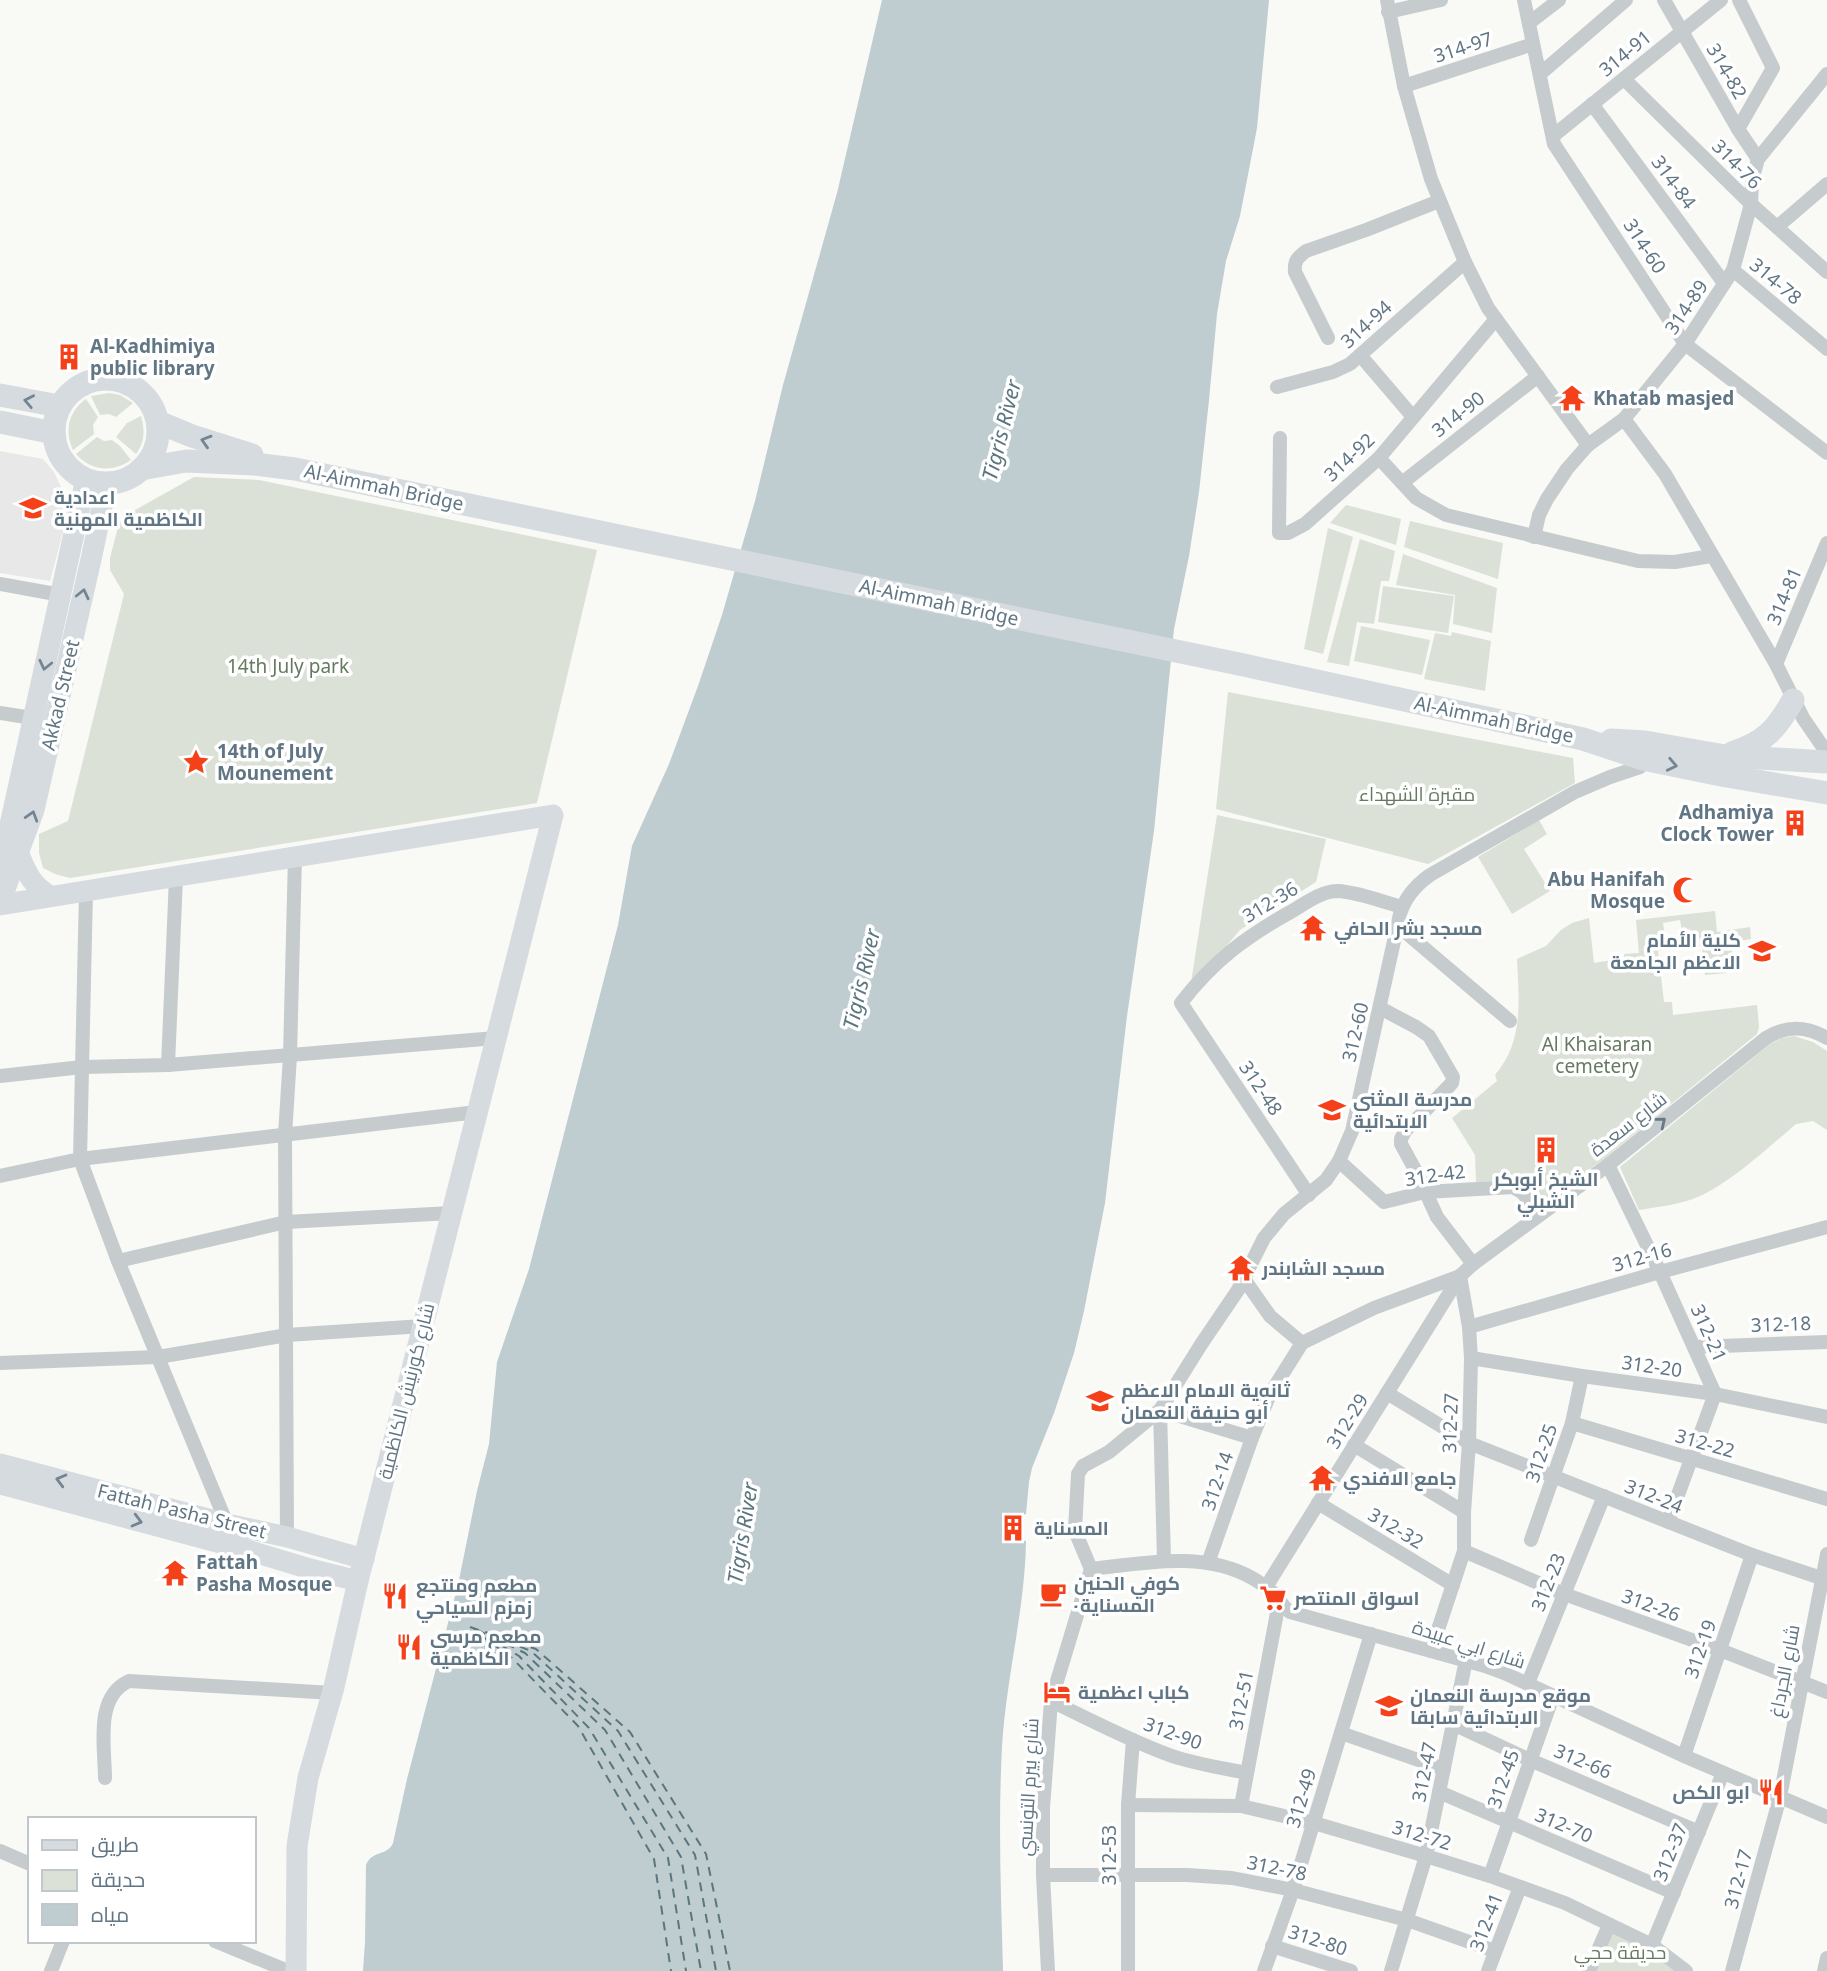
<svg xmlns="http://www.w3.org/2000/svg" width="1827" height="1971" viewBox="0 0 1827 1971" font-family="'Noto Sans',Cairo,sans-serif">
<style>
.built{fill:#e7e8e7}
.green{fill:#dbe1d6}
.water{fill:#bfccd0}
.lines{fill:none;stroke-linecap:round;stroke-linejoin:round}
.ferry{stroke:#5b767e;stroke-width:2;stroke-dasharray:9 7;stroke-linecap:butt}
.street{stroke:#c6cbce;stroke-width:14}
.secondary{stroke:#d6dbdf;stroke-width:21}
.primary{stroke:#d6dbdf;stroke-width:23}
.oneway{stroke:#738592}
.oneway2{stroke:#667a88}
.labels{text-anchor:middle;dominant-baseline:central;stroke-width:7;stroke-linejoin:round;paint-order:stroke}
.street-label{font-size:19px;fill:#617684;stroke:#fff}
.poi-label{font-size:19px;font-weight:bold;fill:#617684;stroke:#fff;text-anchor:start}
.park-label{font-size:19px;fill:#667a60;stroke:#fff}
.water-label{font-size:21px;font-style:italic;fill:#5b767e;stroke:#fff}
</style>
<rect width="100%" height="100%" fill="#f9f9f6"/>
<!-- built -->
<polygon class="built" points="0,451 43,459 54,472 67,500 67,517 50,581 0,573"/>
<!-- green -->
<g class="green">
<polygon points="109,393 120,395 133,403 116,417 109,414 100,415 91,396"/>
<path d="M86 399 98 417 93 425 94 434 73 450C64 430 69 411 86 399Z"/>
<path d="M141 416C145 431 145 441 136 454L116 437 127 423Z"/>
<path d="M97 437 104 441 112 440 120 446 131 460C112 473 91 471 76 454Z"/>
<polygon points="194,477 259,480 597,550 537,803 70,878 55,874 43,868 39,853 39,834 68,821 124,594 110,570 110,558 119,523 128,514"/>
<polygon points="1346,505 1401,519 1396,545 1330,523"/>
<polygon points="1410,521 1503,543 1498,579 1404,547"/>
<polygon points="1328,528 1353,537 1323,654 1304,649"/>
<polygon points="1360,539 1395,551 1389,581 1381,581 1374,624 1357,622 1349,666 1327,662"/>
<polygon points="1403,554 1497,588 1492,633 1453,624 1455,595 1396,585"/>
<polygon points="1383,586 1454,596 1448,633 1378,622"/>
<polygon points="1361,626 1430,640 1422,675 1354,661"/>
<polygon points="1452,632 1491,641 1485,691 1424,679 1435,633 1451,636"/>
<polygon points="1228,692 1573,758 1575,783 1428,864 1216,809"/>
<polygon points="1217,815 1326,839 1316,882 1240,930 1190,989"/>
<polygon points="1539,820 1547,834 1524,849 1550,891 1512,914 1478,857"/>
<path d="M1715 911 1717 932 1750 927 1751 939 1738 941 1739 948 1732 949 1733 959 1726 960 1727 973 1705 975 1702 946 1681 948V945L1692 943 1690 929 1682 930 1680 920 1663 923 1667 950 1658 951 1664 1002H1672L1673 1015 1757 1005 1759 1027 1757 1034 1605 1158 1547 1200 1538 1197 1528 1180 1476 1182 1475 1155 1452 1118 1497 1081 1495 1075C1524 1041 1519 1001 1517 959L1546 946 1561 930 1572 923 1589 918 1594 963 1624 958V954L1639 953 1636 920Z"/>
<path d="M1794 1036 1813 1042 1827 1051V1130L1813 1121 1796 1124C1769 1147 1726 1187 1693 1199 1676 1205 1657 1207 1639 1210L1620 1167 1770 1044 1782 1038Z"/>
<polygon points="1609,1925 1686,1971 1589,1971"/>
</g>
<!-- water -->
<path class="water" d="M882 0H1269L1257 128 1240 216 1226 261 1217 314 1209 400 1199 492 1189 556 1174 629 1154 831 1127 1016 1105 1203 1084 1311 1074 1353 1054 1413 1032 1468 1029 1482 1026 1514 1014 1517 1004 1528 1009 1538 1026 1541C1025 1610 1006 1678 1002 1747 998 1822 1001 1897 1003 1971H363L365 1942 366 1865C373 1849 387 1857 393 1843L407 1779 458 1585 477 1491 489 1444 497 1362 529 1269 618 925 632 846 669 764 698 686 722 615 755 501 783 385 837 193Z"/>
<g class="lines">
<!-- ferry -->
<g class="ferry">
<polyline points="470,1627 536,1649 630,1732 706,1854 730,1971"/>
<polyline points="474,1629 519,1656 589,1728 668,1858 686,1971"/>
<polyline points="477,1630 525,1653 605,1730 681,1857 701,1971"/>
<polyline points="479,1634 512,1658 578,1726 654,1859 671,1971"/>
<polyline points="490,1635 531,1651 618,1731 695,1855 716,1971"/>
</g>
<!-- street -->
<g class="street">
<polyline points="1387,0 1404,86 1431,179 1465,262 1488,308 1588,445"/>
<polyline points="1524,0 1554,144 1685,344 1827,453"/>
<polyline points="1664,0 1738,129 1758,159"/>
<polyline points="1388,12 1441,0"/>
<polyline points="1529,23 1559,0"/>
<polyline points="1540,74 1626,0"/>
<polyline points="1624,79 1751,204 1827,272"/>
<polyline points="1404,86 1533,44"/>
<polyline points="1592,104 1724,283"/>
<polyline points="1738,129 1773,68 1739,0"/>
<polyline points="1553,136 1721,0"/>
<polyline points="1777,227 1827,184"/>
<polyline points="1733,270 1827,349"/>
<path d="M1328 338 1295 272C1294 261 1297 258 1306 251L1366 230 1439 201"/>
<polyline points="1360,355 1413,417"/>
<polyline points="1277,387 1333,372 1350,364 1465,262"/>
<polyline points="1624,419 1665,474 1776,664 1803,718 1827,753"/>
<polyline points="1280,438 1279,533 1288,533 1305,524 1379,458 1496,319"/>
<polyline points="1379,458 1416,498 1446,515 1638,561 1675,562 1711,556"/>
<polyline points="1402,483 1538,376"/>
<polyline points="1534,537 1539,515 1547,499 1567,469 1588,445 1624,419 1685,344 1733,270 1751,204 1752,181 1758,159 1827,74"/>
<polyline points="0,584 61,595"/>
<polyline points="1776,664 1827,543"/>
<polyline points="0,713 32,718"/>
<polyline points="86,891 80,1159 118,1261 227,1524"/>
<polyline points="1397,925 1510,1021"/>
<polyline points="1380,1008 1416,1027 1429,1036 1453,1077 1452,1083 1405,1131 1401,1139 1401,1144 1418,1175 1437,1217 1473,1264"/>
<polyline points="168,1065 176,877"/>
<polyline points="0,1076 82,1067 168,1065 496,1038"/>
<polyline points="1339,1161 1384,1202 1425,1192 1513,1187 1523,1193 1538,1216"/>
<polyline points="1608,1165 1660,1272 1715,1394 1668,1522"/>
<polyline points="0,1176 80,1159 477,1112"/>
<path d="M1309 1195 1181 1003C1214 960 1247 936 1294 910 1307 902 1322 891 1338 891 1358 892 1383 902 1402 907"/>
<polyline points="118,1261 286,1222 451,1213"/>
<polyline points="1244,1279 1270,1316 1302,1343"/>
<polyline points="1469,1327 1660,1272 1827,1227"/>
<polyline points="1695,1347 1827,1342"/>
<polyline points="1471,1358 1582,1376 1715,1394 1827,1417"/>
<polyline points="0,1363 158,1357 287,1335 423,1326"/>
<polyline points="1387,1393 1469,1443 1752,1555 1827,1580"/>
<polyline points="1572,1423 1827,1499"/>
<polyline points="1354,1445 1464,1512"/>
<polyline points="1318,1503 1453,1585"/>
<polyline points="287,1537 285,1135 290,1056 295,856"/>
<polyline points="1531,1540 1572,1423 1582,1376"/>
<polyline points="1464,1551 1564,1594 1720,1650 1827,1692"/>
<path d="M1164 1560 1160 1410 1202 1343 1238 1290 1264 1238 1284 1214 1326 1180 1339 1161 1352 1131 1400 914C1405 897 1416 885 1430 875L1575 792 1610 777 1640 767 1643 759"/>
<polyline points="1208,1563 1252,1438 1270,1394 1302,1343 1374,1308 1460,1276"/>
<path d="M1091 1569C1144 1563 1205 1550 1254 1579 1260 1583 1267 1587 1272 1592 1279 1598 1282 1606 1290 1612L1485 1666 1504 1673 1684 1756 1827 1817"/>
<polyline points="1091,1569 1075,1531 1078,1474 1083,1466 1109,1452 1160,1410 1252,1438"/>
<path d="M1266 1587 1460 1276 1473 1264 1608 1165 1766 1038C1787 1025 1806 1026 1827 1038"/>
<polyline points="1431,1651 1464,1551 1464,1512 1469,1443 1471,1358 1469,1327 1460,1276"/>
<polyline points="1528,1683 1604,1496"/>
<path d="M1051 1701C1091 1720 1130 1741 1172 1756 1196 1764 1222 1768 1247 1773"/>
<polyline points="1453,1724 1530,1760 1699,1832"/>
<polyline points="1341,1733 1444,1769"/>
<polyline points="1684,1756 1752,1555"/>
<path d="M105 1778C105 1747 94 1697 129 1681L333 1693"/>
<polyline points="1439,1792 1674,1893"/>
<polyline points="1128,1805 1241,1806 1314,1823 1426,1856 1490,1876 1565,1903 1652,1945 1686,1971"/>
<polyline points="1241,1806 1279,1602"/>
<polyline points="0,1851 30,1864"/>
<polyline points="1043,1875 1187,1875 1232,1878 1293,1890 1407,1920 1495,1951"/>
<polyline points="1490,1876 1553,1696"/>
<polyline points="215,1941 288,1971"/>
<polyline points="1652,1945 1723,1773"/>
<polyline points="1272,1946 1351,1971"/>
<polyline points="51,1971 63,1941"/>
<polyline points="1048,1971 1043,1875 1043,1808 1051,1701 1091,1569"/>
<polyline points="1128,1971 1128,1805 1133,1740"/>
<polyline points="1264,1971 1293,1890 1371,1634"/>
<polyline points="1391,1971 1426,1856 1466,1660"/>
<polyline points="1488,1971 1520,1887"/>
<polyline points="1589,1971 1609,1925"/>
<polyline points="1732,1971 1780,1797 1827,1554"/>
<polyline points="1824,1971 1827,1958"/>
</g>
<!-- secondary -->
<g class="secondary">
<path d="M19 854C26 873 33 886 50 896"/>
<polyline points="2,877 6,843 86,479"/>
<polyline points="0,903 34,810 92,555 107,483"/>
<polyline points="0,905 553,815 358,1581 334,1687 308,1778 297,1846 296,1971"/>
<polyline points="0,1464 227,1524 287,1537 364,1559"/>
<polyline points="0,1484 247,1550 310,1569 358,1581"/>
</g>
<!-- primary -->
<g class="primary">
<circle cx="106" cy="431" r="52"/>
<polyline points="0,395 59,406"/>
<polyline points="0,422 54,433"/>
<polyline points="158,422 192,436 252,455"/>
<polyline points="141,469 186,461 254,464 295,469 1239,664 1583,739 1643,759 1721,775 1827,793"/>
<polyline points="1611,740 1645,742 1725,756 1827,762"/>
<path d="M1732 753C1765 742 1776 730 1793 700"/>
</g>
</g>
<!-- one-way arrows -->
<defs><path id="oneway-chevron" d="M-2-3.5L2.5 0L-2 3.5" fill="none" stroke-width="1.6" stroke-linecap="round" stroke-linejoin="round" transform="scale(1.75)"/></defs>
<g class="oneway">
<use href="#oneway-chevron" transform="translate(29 401) rotate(-169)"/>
<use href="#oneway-chevron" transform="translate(206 441) rotate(-163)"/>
<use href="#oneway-chevron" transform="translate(83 594) rotate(-77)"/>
<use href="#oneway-chevron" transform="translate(45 665) rotate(103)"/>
<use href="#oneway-chevron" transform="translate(1672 765) rotate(12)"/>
<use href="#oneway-chevron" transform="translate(32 816) rotate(-73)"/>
<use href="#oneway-chevron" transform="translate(61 1480) rotate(-165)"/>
<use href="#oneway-chevron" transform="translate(137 1521) rotate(15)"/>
</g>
<use class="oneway2" href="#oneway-chevron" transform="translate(1661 1122) rotate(-39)"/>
<!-- icons -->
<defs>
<g id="building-bare" transform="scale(2.1)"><path d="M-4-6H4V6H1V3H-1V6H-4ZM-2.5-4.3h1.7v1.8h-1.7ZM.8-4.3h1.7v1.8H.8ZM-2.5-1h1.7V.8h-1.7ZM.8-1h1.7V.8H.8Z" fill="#f54119" stroke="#fff" stroke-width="2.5" paint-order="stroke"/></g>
<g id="temple-bare" transform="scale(2.1)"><path d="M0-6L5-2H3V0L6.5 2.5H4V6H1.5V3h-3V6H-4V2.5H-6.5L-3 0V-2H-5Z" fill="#f54119" stroke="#fff" stroke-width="2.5" paint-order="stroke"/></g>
<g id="school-bare" transform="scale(2.1)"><path d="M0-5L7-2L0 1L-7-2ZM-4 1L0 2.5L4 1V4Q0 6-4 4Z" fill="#f54119" stroke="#fff" stroke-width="2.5" paint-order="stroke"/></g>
<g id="sight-bare" transform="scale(2.1)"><path d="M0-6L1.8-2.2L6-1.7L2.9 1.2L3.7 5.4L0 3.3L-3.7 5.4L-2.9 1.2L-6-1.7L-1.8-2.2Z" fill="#f54119" stroke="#fff" stroke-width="2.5" paint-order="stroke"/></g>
<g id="mosque-bare" transform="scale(2.1)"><path d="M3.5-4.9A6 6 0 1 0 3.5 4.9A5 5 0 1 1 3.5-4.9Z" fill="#f54119" stroke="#fff" stroke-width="2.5" paint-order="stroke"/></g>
<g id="university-bare" transform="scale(2.1)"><path d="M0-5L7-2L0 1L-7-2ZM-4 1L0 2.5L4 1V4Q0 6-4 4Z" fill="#f54119" stroke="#fff" stroke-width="2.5" paint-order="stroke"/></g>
<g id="cafe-bare" transform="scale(2.1)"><path d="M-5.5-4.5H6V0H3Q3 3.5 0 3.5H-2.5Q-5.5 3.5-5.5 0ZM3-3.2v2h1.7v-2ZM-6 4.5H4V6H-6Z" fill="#f54119" stroke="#fff" stroke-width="2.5" paint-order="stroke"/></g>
<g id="restaurant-bare" transform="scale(2.1)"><path d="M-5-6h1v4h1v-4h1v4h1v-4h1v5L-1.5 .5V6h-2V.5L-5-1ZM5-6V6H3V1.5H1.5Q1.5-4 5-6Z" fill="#f54119" stroke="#fff" stroke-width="2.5" paint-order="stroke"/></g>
<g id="supermarket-bare" transform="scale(2.1)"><path d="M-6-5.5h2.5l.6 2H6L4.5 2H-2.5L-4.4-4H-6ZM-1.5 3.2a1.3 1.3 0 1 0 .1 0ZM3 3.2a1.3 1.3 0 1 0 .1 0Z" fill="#f54119" stroke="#fff" stroke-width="2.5" paint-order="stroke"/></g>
<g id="hotel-bare" transform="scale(2.1)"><path d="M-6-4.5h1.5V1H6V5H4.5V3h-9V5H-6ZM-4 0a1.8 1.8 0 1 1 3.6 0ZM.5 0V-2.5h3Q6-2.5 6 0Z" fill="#f54119" stroke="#fff" stroke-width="2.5" paint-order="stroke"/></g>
</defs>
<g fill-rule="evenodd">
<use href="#building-bare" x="69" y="357"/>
<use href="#temple-bare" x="1572" y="398"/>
<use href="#school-bare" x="33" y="508"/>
<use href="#sight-bare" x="196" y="762"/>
<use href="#building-bare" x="1795" y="823"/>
<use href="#mosque-bare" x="1686" y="890"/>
<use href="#temple-bare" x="1313" y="928"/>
<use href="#university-bare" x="1762" y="951"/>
<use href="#school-bare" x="1332" y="1110"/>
<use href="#building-bare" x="1546" y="1150"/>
<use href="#temple-bare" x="1241" y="1268"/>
<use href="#school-bare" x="1100" y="1401"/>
<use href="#temple-bare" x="1322" y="1478"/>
<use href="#building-bare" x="1013" y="1528"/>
<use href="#temple-bare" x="175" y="1573"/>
<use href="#cafe-bare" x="1053" y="1594"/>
<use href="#restaurant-bare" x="395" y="1596"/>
<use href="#supermarket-bare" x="1273" y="1598"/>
<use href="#restaurant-bare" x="409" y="1647"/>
<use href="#hotel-bare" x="1057" y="1692"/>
<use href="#school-bare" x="1389" y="1706"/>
<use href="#restaurant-bare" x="1771" y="1792"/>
</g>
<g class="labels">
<!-- street labels -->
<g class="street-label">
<text transform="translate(1463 47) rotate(-18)">314-97</text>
<text transform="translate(1625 53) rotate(-39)">314-91</text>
<text transform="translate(1727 71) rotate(60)">314-82</text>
<text transform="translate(1737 164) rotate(45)">314-76</text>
<text transform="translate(1674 182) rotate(54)">314-84</text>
<text transform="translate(1645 246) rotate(57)">314-60</text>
<text transform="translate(1776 281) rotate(40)">314-78</text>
<text transform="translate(1686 307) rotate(-56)">314-89</text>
<text transform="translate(1366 324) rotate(-42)">314-94</text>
<text transform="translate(1458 414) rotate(-38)">314-90</text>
<text transform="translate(1349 457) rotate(-43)">314-92</text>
<text transform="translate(384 487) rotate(12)">Al-Aimmah Bridge</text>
<text transform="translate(1784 596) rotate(-67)">314-81</text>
<text transform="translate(939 602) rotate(12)">Al-Aimmah Bridge</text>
<text transform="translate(60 695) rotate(-77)">Akkad Street</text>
<text transform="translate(1494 719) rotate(12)">Al-Aimmah Bridge</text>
<text transform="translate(1270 902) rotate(-31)">312-36</text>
<text transform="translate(1355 1032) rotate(-77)">312-60</text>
<text transform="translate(1261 1088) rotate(56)">312-48</text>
<text transform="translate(1628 1124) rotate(-38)">شارع سعدة</text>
<text transform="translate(1435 1175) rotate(-8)">312-42</text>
<text transform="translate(1642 1257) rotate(-16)">312-16</text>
<text transform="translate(1781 1324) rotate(-2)">312-18</text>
<text transform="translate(1709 1333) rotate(66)">312-21</text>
<text transform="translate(1652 1366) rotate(8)">312-20</text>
<text transform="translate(406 1391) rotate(-76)">شارع كورنيش الكاظمية</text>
<text transform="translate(1347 1421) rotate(-58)">312-29</text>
<text transform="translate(1450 1423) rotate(-88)">312-27</text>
<text transform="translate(1705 1443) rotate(16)">312-22</text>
<text transform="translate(1541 1453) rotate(-71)">312-25</text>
<text transform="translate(1217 1481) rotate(-71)">312-14</text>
<text transform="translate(1654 1496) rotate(22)">312-24</text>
<text transform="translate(182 1511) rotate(14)">Fattah Pasha Street</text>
<text transform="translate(1396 1528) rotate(31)">312-32</text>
<text transform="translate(1548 1582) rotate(-68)">312-23</text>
<text transform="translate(1651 1605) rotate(20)">312-26</text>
<text transform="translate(1469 1644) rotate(18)">شارع ابي عبيدة</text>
<text transform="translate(1700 1649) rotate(-71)">312-19</text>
<text transform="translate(1784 1671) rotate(-79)">شارع الجرداغ</text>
<text transform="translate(1241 1700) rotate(-79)">312-51</text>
<text transform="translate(1173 1733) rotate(20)">312-90</text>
<text transform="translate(1583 1761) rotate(23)">312-66</text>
<text transform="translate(1424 1772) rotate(-79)">312-47</text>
<text transform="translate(1503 1779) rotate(-71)">312-45</text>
<text transform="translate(1028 1787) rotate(-87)">شارع بيرم التونسي</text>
<text transform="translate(1301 1798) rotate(-73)">312-49</text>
<text transform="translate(1564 1825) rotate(23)">312-70</text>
<text transform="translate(1422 1835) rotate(17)">312-72</text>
<text transform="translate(1670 1852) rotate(-68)">312-37</text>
<text transform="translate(1109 1855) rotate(-90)">312-53</text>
<text transform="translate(1277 1868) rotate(12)">312-78</text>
<text transform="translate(1738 1879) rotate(-75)">312-17</text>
<text transform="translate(1486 1922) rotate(-69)">312-41</text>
<text transform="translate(1318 1940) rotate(18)">312-80</text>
</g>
<!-- poi labels -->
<g class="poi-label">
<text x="90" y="346">Al-Kadhimiya<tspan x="90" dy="22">public library</tspan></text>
<text x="1593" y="398">Khatab masjed</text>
<text x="54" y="497">اعدادية<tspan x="54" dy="22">الكاظمية المهنية</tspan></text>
<text x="217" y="751">14th of July<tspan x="217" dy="22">Mounement</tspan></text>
<text x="1774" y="812" text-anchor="end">Adhamiya<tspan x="1774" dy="22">Clock Tower</tspan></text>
<text x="1665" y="879" text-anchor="end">Abu Hanifah<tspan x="1665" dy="22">Mosque</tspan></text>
<text x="1334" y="928">مسجد بشر الحافي</text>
<text x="1741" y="940" text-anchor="end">كلية الأمام<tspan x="1741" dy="22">الاعظم الجامعة</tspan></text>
<text x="1353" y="1099">مدرسة المثنى<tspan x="1353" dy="22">الابتدائية</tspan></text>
<text x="1546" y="1179" text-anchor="middle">الشيخ أبوبكر<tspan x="1546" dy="22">الشبلي</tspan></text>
<text x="1262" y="1268">مسجد الشابندر</text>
<text x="1121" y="1390">ثانوية الامام الاعظم<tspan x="1121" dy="22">أبو حنيفة النعمان</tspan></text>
<text x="1343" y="1478">جامع الافندي</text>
<text x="1034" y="1528">المسناية</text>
<text x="196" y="1562">Fattah<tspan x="196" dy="22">Pasha Mosque</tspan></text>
<text x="1074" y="1583">كوفي الحنين<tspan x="1074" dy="22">-المسناية</tspan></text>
<text x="416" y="1585">مطعم ومنتجع<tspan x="416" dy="22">زمزم السياحي</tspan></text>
<text x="1294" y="1598">اسواق المنتصر</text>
<text x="430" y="1636">مطعم مرسى<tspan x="430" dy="22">الكاظمية</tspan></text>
<text x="1078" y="1692">كباب اعظمية</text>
<text x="1410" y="1695">موقع مدرسة النعمان<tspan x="1410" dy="22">الابتدائية سابقا</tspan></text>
<text x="1750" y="1792" text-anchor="end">ابو الكص</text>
</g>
<!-- park labels -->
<g class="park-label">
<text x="288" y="666">14th July park</text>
<text x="1417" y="794">مقبرة الشهداء</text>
<text x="1597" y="1044">Al Khaisaran<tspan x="1597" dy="22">cemetery</tspan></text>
<text x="1620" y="1952">حديقة حجي</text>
</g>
<!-- water labels -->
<g class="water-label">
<text transform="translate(1001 430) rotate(-76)">Tigris River</text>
<text transform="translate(861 979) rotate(-77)">Tigris River</text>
<text transform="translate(742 1533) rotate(-81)">Tigris River</text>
</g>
</g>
<!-- legend -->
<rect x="28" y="1817" width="228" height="126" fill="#ffffff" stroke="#c0c8ce" stroke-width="2"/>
<rect x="42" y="1840" width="35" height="10" fill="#d6dbdf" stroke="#c0c8ce" stroke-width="2"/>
<text x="91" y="1852" font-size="21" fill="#617684">طريق</text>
<rect x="42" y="1870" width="35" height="21" fill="#dbe1d6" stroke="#c0c8ce" stroke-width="2"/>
<text x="91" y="1887" font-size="21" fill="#617684">حديقة</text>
<rect x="42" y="1904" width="35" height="21" fill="#bfccd0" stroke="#c0c8ce" stroke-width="2"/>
<text x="91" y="1922" font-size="21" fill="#617684">مياه</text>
</svg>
